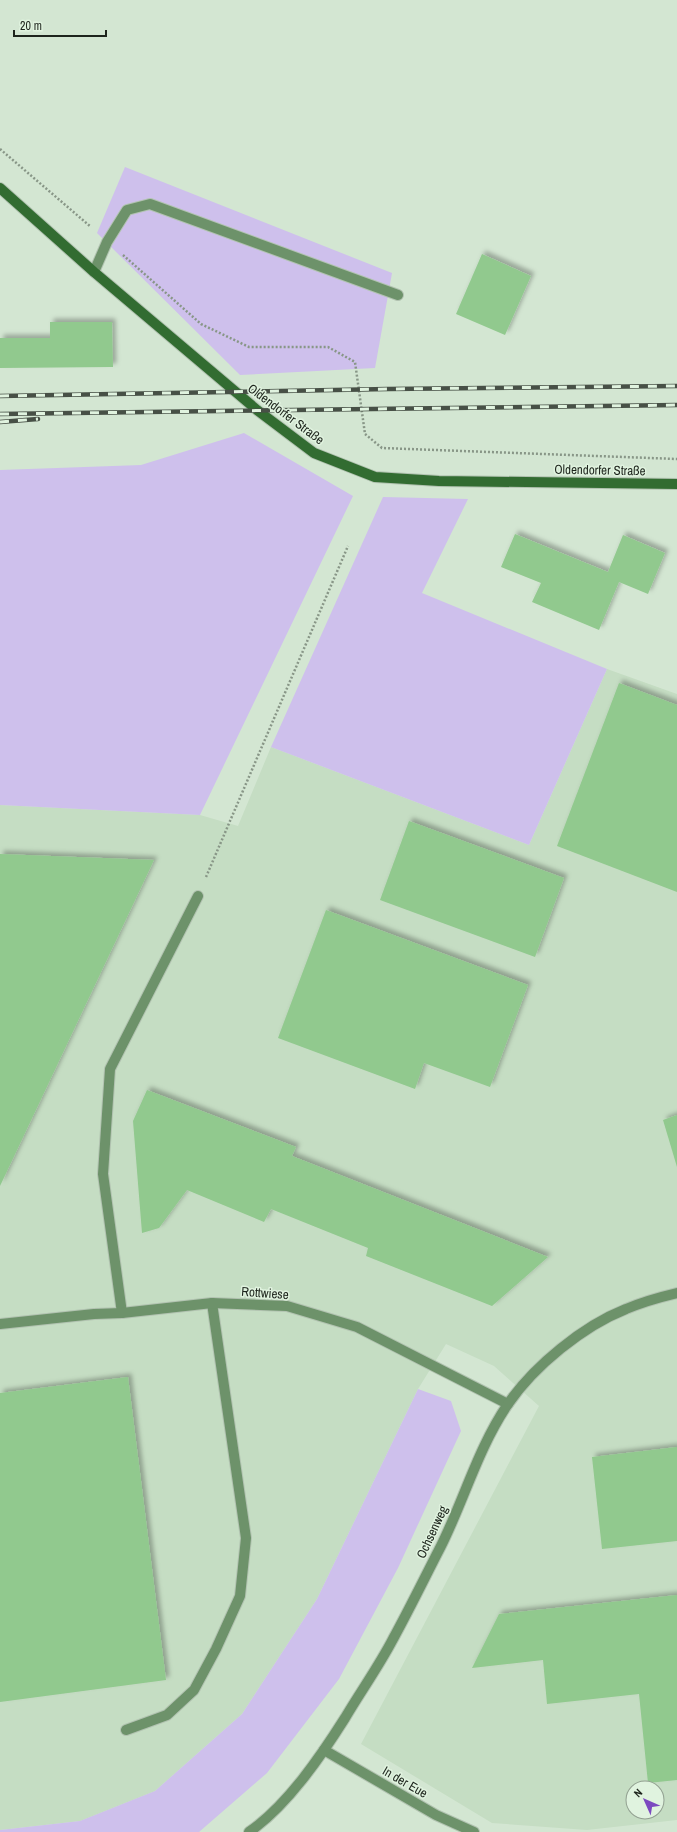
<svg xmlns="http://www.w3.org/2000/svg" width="677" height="1832" viewBox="0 0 677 1832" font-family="'Archivo Narrow',sans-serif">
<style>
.built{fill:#c5ddc3;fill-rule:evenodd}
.green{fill:#cec0ec}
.building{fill:#91c98e;filter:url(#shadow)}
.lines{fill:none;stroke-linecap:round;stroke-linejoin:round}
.lane-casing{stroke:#b2c3b1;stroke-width:12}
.street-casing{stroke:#b2c3b1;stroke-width:12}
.secondary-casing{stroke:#b2c3b1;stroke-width:12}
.path{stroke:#889687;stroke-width:2.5;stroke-dasharray:2 2;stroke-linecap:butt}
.lane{stroke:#6d926a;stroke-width:10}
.street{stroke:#6d926a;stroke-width:10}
.secondary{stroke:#326c31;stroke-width:10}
.rail-casing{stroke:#475046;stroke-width:4.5}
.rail{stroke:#e0f3df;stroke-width:3;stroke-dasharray:9;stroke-linecap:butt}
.labels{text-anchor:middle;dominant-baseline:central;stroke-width:3;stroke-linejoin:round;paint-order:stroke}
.street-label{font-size:13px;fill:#1d241c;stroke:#e0f3df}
</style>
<defs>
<filter id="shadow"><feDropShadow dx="3.5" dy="-3.5" stdDeviation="2" flood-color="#0004"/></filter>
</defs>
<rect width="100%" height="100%" fill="#d3e6d2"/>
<!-- built -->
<path class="built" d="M607 669 677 694V1820L587 1830 492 1823 361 1744 539 1406 494 1366 446 1344 418 1389 317 1599 242 1714 155 1791 80 1821 0 1830V805L200 815 238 826 271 747 529 845ZM633 1788H657V1812H633Z"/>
<!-- green -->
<g class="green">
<polygon points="125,167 392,273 375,368 240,375 97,233"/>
<polygon points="244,433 353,496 200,815 0,805 0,470 141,465"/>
<polygon points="383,497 468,499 422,593 607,669 529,845 271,747"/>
<polygon points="418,1389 451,1401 461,1431 398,1568 339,1679 267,1773 199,1832 0,1832 0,1830 80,1821 155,1791 242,1714 317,1599"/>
</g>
<!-- building -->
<g class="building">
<polygon points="482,254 531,276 505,335 456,314"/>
<polygon points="50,322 112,322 113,367 0,368 0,338 50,338"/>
<polygon points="515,534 608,572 623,535 665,553 648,594 619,582 599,630 532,602 541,583 501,567"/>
<polygon points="619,683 677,705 677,892 557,846"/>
<polygon points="409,821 564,878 535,957 380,900"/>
<polygon points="0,854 154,860 0,1186"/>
<polygon points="326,910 528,985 490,1087 424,1063 415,1089 278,1038"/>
<polygon points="147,1090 296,1147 292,1156 548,1257 492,1306 366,1256 368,1248 271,1209 264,1222 187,1190 159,1228 142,1233 133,1121"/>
<polygon points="677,1115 677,1167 663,1120"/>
<polygon points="128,1377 166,1680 0,1702 0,1393"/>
<polygon points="677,1447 677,1541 602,1549 592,1457"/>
<polygon points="677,1595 677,1780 648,1783 639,1694 547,1704 543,1660 472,1668 499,1614"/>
</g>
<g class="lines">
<!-- lane casing -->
<g class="lane-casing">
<g id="lane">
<polyline points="94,272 107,242 127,210 150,204 398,295"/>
<polyline points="122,1313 103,1174 110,1069 198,896"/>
<polyline points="126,1730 167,1715 194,1690 216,1649 240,1596 246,1538 212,1303"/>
</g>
</g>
<!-- street casing -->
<g class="street-casing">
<g id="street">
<polyline points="0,1324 94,1314 122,1313 212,1303 287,1306 357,1327 508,1404"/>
<polyline points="324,1750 436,1815 474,1832"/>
<path d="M249 1832C287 1806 321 1756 345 1718 361 1691 379 1666 393 1639 410 1608 425 1577 441 1546 464 1500 478 1448 508 1404 534 1366 583 1326 626 1309 642 1302 660 1297 677 1293"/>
</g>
</g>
<!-- secondary casing -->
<g class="secondary-casing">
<polyline id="secondary" points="0,188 94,272 257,410 314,453 375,477 439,481 677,484"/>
</g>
<!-- path -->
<g class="path">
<polyline points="0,149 91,227"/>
<polyline points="123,255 201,324 249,347 328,347 355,362 365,434 382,448 677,459"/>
<polyline points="206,877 348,546"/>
</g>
<!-- lane -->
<use href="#lane" class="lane"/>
<!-- street -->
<use href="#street" class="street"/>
<!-- secondary -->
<use href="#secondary" class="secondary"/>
<!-- rail casing -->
<g class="rail-casing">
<g id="rail">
<polyline points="0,396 388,389 677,386"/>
<polyline points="0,414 677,405"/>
<polyline points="0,422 38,419"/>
</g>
</g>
<!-- rail -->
<use href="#rail" class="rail"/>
</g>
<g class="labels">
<!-- street labels -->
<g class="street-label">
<text transform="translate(286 414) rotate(37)">Oldendorfer Straße</text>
<text transform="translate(600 470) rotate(1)">Oldendorfer Straße</text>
<text transform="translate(265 1293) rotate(4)">Rottwiese</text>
<text transform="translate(432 1532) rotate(-65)">Ochsenweg</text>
<text transform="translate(405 1782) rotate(30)">In der Eue</text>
</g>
</g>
<!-- north arrow -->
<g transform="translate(645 1800) rotate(315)"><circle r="19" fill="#e0f3df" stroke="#92a091"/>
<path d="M0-3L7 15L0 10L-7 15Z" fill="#7c49c0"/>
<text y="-6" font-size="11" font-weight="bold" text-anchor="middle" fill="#1d241c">N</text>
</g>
<!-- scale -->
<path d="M14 30v6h92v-6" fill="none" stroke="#1d241c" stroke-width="2"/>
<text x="20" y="30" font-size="12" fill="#1d241c" stroke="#e0f3df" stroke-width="3" paint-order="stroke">20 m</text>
</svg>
